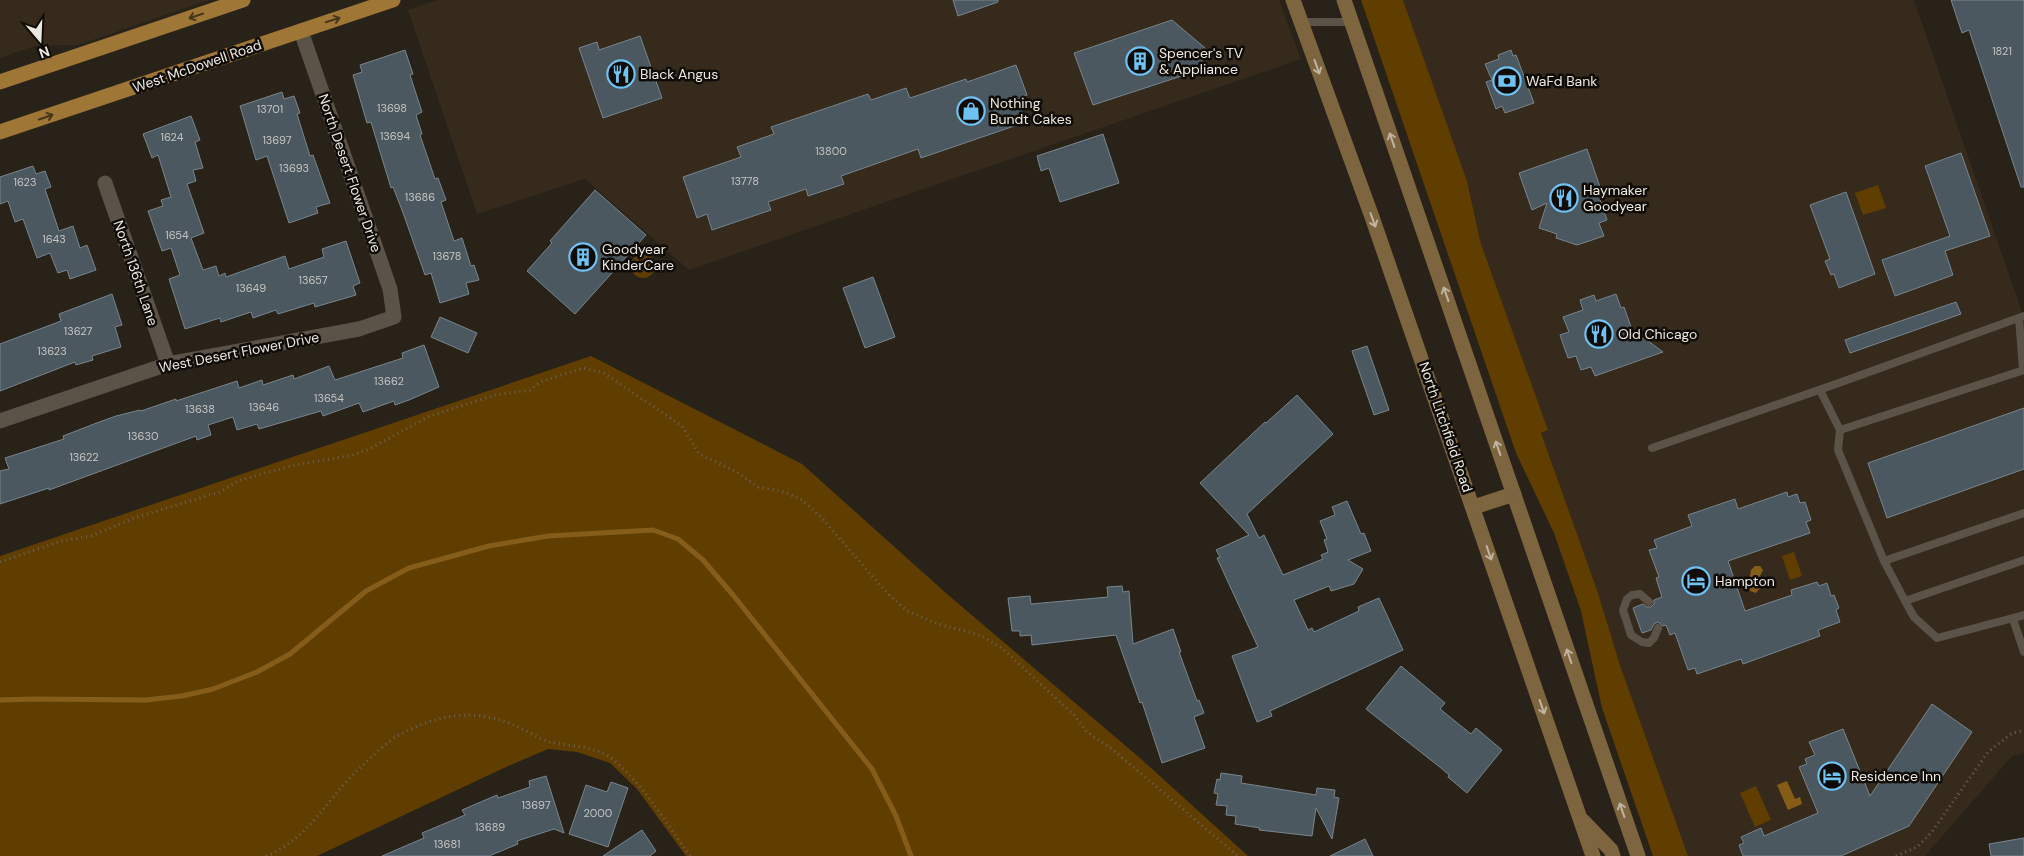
<svg xmlns="http://www.w3.org/2000/svg" width="2024" height="856" viewBox="0 0 2024 856" font-family="'DM Sans',sans-serif">
<style>
.built{fill:#352a1c}
.green{fill:#603e00}
.water{fill:#855c18}
.lines{fill:none;stroke-linecap:round;stroke-linejoin:round}
.stream{stroke:#855c18;stroke-width:5}
.building{fill:#4c5860;stroke:#78858e}
.path{stroke:#6a635b;stroke-width:3;stroke-dasharray:1 4;stroke-linecap:butt}
.lane{stroke:#5b5348;stroke-width:8}
.street{stroke:#5b5348;stroke-width:15}
.secondary{stroke:#7d653f;stroke-width:15}
.primary{stroke:#9e7635;stroke-width:15}
.oneway{stroke:#48361a}
.oneway2{stroke:#c0b3a0}
.labels{text-anchor:middle;dominant-baseline:central;stroke-width:5;stroke-linejoin:round;paint-order:stroke}
.number-label{font-size:11px;fill:#c4c3c1}
.poi-label{font-size:14px;fill:#ece7e1;stroke:#0f0c08;text-anchor:start}
.street-label{font-size:14px;fill:#ece7e1;stroke:#0f0c08}
</style>
<rect width="100%" height="100%" fill="#292219"/>
<!-- built -->
<g class="built">
<polygon points="0,0 209,0 78,45 35,46 0,58"/>
<polygon points="437,0 1279,0 1301,59 689,270 585,179 477,214 408,10"/>
<polygon points="1403,0 1914,0 2024,318 2024,753 2011,757 1925,856 1688,856 1620,665 1597,590 1541,433 1548,430 1481,244 1467,181"/>
</g>
<!-- green -->
<g class="green">
<polygon points="1361,0 1403,0 1467,181 1481,244 1548,430 1541,433 1597,590 1620,665 1688,856 1653,856 1602,708 1581,611 1554,533 1516,453"/>
<polygon points="1878,185 1886,208 1863,215 1855,193"/>
<circle cx="643" cy="266" r="12"/>
<polygon points="591,356 802,464 947,594 1140,758 1248,856 686,856 637,789 610,763 577,752 548,749 506,767 317,856 0,856 0,556"/>
<polygon points="1794,552 1802,576 1790,580 1782,556"/>
<polygon points="1756,786 1771,820 1755,827 1740,793"/>
</g>
<!-- water -->
<g class="water">
<polygon points="1755,566 1760,566 1763,570 1759,578 1761,587 1756,593 1750,591 1748,584 1751,570"/>
<polygon points="1787,781 1795,799 1800,797 1802,804 1788,810 1777,785"/>
</g>
<g class="lines">
<!-- stream -->
<polyline class="stream" points="0,700 34,699 146,700 182,696 213,689 257,672 290,654 366,591 409,568 489,546 548,536 653,530 678,539 703,560 733,595 872,769 896,816 911,856"/>
</g>
<!-- building -->
<g class="building">
<polygon points="953,0 998,0 998,2 958,16"/>
<polygon points="1951,0 2024,0 2024,187 2021,187 1969,30 1962,33"/>
<polygon points="1172,20 1205,48 1200,70 1093,105 1074,53"/>
<polygon points="640,36 662,98 603,118 579,48 597,42 599,50"/>
<polygon points="405,50 413,74 410,75 422,112 416,115 422,134 420,135 435,179 438,178 446,200 441,202 454,241 462,238 471,266 474,265 479,280 466,283 469,294 440,303 431,273 425,275 402,210 393,187 391,188 371,122 367,123 353,75 362,72 360,65"/>
<polygon points="1511,50 1513,56 1516,55 1534,103 1505,113 1502,106 1496,109 1486,82 1492,80 1485,64 1499,59 1498,55"/>
<polygon points="1016,65 1027,95 1018,99 1026,122 921,158 918,149 841,176 844,184 808,196 806,189 768,202 771,210 712,230 707,214 697,218 683,177 741,157 737,147 774,134 771,127 868,94 871,100 906,88 910,98 966,79 967,82"/>
<polygon points="282,92 284,99 294,96 300,113 297,114 310,156 313,155 330,203 316,207 318,213 289,223 267,156 256,160 240,106"/>
<polygon points="191,116 200,140 195,142 203,168 193,170 196,181 187,184 204,233 191,238 203,270 216,266 219,276 225,273 226,277 285,256 289,269 324,257 322,249 346,241 360,283 353,286 356,295 315,307 314,303 278,314 276,310 253,318 251,312 221,322 220,318 185,329 169,279 180,275 171,248 162,251 148,211 163,206 161,200 171,197 158,155 152,158 143,134"/>
<polygon points="1103,134 1119,183 1060,202 1049,168 1041,171 1037,156"/>
<polygon points="1587,149 1600,187 1596,188 1607,220 1599,223 1604,236 1577,245 1556,238 1557,234 1539,228 1547,203 1532,210 1519,173"/>
<polygon points="1961,153 1990,236 1945,251 1953,275 1895,296 1882,260 1950,236 1925,166"/>
<polygon points="33,166 36,174 45,171 51,187 45,189 59,231 73,226 80,248 87,245 96,270 70,279 67,270 58,273 50,253 37,258 23,219 15,222 8,201 0,204 0,177"/>
<polygon points="595,190 646,235 575,314 527,271 552,243 550,241"/>
<polygon points="1846,192 1875,274 1839,288 1834,274 1831,275 1825,261 1830,259 1810,205"/>
<polygon points="873,277 895,337 865,348 843,288"/>
<polygon points="112,294 122,325 115,327 121,347 92,356 93,360 76,365 75,362 0,391 0,344 61,321 59,314"/>
<polygon points="1616,294 1621,308 1624,307 1636,341 1644,338 1663,352 1595,376 1591,367 1581,370 1576,356 1568,358 1560,335 1569,332 1563,317 1583,310 1580,300 1594,295 1596,301"/>
<polygon points="1956,302 1961,314 1850,353 1845,340"/>
<polygon points="440,317 477,333 468,353 431,337"/>
<polygon points="424,345 439,387 409,400 395,405 394,401 363,412 359,403 323,416 321,411 259,429 257,424 237,430 233,417 208,425 211,435 197,440 196,436 49,490 49,488 0,504 0,471 9,469 5,458 64,439 63,436 94,424 116,416 140,410 141,411 176,399 176,401 237,381 239,388 262,380 263,385 293,375 294,379 329,366 335,380 403,358 402,353"/>
<polygon points="1367,346 1389,410 1374,415 1352,351"/>
<polygon points="1297,395 1333,434 1247,514 1259,538 1264,535 1283,575 1323,559 1321,555 1328,552 1324,540 1327,539 1320,521 1335,515 1332,507 1347,501 1361,534 1364,533 1371,551 1348,560 1363,569 1354,584 1331,591 1329,586 1294,600 1308,630 1312,628 1314,632 1359,611 1358,607 1379,598 1403,650 1270,711 1272,716 1257,722 1232,656 1258,647 1217,558 1220,557 1216,550 1249,535 1200,483 1265,422 1266,423"/>
<polygon points="2024,408 2024,469 1887,518 1868,463"/>
<polygon points="1787,492 1788,497 1797,494 1800,503 1805,502 1811,520 1806,522 1810,533 1728,561 1745,611 1792,595 1791,590 1817,582 1819,586 1827,583 1831,596 1834,595 1839,608 1836,610 1840,622 1818,630 1820,636 1743,664 1741,659 1697,674 1695,668 1688,670 1675,633 1670,635 1666,625 1663,626 1658,622 1654,624 1651,630 1642,633 1633,608 1643,604 1647,607 1651,607 1654,604 1654,600 1662,597 1656,578 1659,577 1649,550 1657,548 1654,540 1692,526 1688,515 1735,499 1738,509"/>
<polygon points="1122,586 1123,592 1129,591 1133,644 1173,629 1181,652 1179,652 1197,701 1199,700 1204,713 1194,717 1205,748 1162,763 1142,702 1140,703 1116,635 1032,645 1031,635 1020,636 1020,631 1012,631 1008,598 1030,596 1031,604 1108,597 1107,587"/>
<polygon points="1401,666 1445,703 1440,709 1471,734 1476,728 1502,750 1467,793 1448,777 1449,775 1441,768 1366,709"/>
<polygon points="1932,704 1972,732 1909,826 1841,856 1743,856 1739,845 1744,843 1741,837 1761,828 1764,836 1818,813 1799,767 1807,764 1805,759 1815,755 1809,742 1843,729 1870,796"/>
<polygon points="1221,773 1242,776 1241,783 1316,795 1317,788 1335,790 1334,797 1339,798 1332,839 1316,808 1312,836 1259,830 1260,828 1235,824 1236,816 1226,815 1227,806 1216,805 1218,794 1214,793 1217,779 1220,780"/>
<polygon points="546,776 564,833 554,829 517,841 518,844 489,856 382,856 424,838 422,833 465,815 462,810 497,795 498,798 530,787 529,781"/>
<polygon points="611,782 628,788 608,847 569,834 586,785 607,792"/>
<polygon points="642,830 656,851 650,856 603,856"/>
<polygon points="2024,838 2024,856 1991,856 1989,844"/>
<polygon points="1365,839 1373,856 1330,856"/>
</g>
<g class="lines">
<!-- path -->
<g class="path">
<polyline points="0,562 61,541 91,536 134,518 220,492 238,481 261,474 296,465 353,455 367,450 430,416 495,395 530,390 540,382 583,368 604,373 682,426 699,454 737,472 758,487 785,492 802,500 821,517 887,593 907,611 938,624 980,635 1003,649 1074,715 1087,732 1112,749 1238,856"/>
<path d="M266 856C310 839 328 796 362 766 374 755 388 740 403 733 437 715 472 709 509 723 523 728 536 738 550 742 571 747 597 745 615 761 645 787 666 823 690 856"/>
<polyline points="1896,856 1917,847 1931,833 1988,752 2011,734 2024,730"/>
</g>
<!-- lane -->
<g class="lane">
<polyline points="1301,22 1352,22"/>
<polyline points="2019,318 2023,369"/>
<polyline points="2024,370 1840,430 1838,450 1884,561 1905,601 1914,617 1937,638 2024,615"/>
<polyline points="1820,390 1840,430"/>
<polyline points="1652,448 1836,384 2024,316"/>
<polyline points="1884,561 2024,513"/>
<polyline points="1905,601 2024,560"/>
<polyline points="1649,602 1640,594 1632,595 1627,599 1623,610 1631,635 1642,642 1649,643 1654,638 1658,628"/>
<polyline points="2013,619 2024,652"/>
</g>
<!-- street -->
<g class="street">
<polyline points="105,183 168,364"/>
<polyline points="0,421 168,364 359,329 394,317 390,289 301,31"/>
</g>
<!-- secondary -->
<g class="secondary">
<polyline points="1293,0 1372,217 1593,856"/>
<polyline points="1344,0 1638,856"/>
<polyline points="1474,507 1514,494"/>
<polyline points="1583,821 1611,850 1613,856"/>
</g>
<!-- primary -->
<g class="primary">
<polyline points="0,82 243,0"/>
<polyline points="0,132 393,0"/>
</g>
</g>
<!-- one-way arrows -->
<defs><path id="oneway-shaft" d="M-6 0H5M1.5-3L5.5 0L1.5 3" fill="none" stroke-width="1.6" stroke-linecap="round" stroke-linejoin="round" transform="scale(1.25)"/></defs>
<g class="oneway">
<use href="#oneway-shaft" transform="translate(196 16) rotate(161)"/>
<use href="#oneway-shaft" transform="translate(333 20) rotate(-18)"/>
<use href="#oneway-shaft" transform="translate(46 117) rotate(-19)"/>
</g>
<g class="oneway2">
<use href="#oneway-shaft" transform="translate(1317 67) rotate(70)"/>
<use href="#oneway-shaft" transform="translate(1392 140) rotate(-109)"/>
<use href="#oneway-shaft" transform="translate(1373 220) rotate(70)"/>
<use href="#oneway-shaft" transform="translate(1446 294) rotate(-109)"/>
<use href="#oneway-shaft" transform="translate(1498 448) rotate(-109)"/>
<use href="#oneway-shaft" transform="translate(1489 553) rotate(71)"/>
<use href="#oneway-shaft" transform="translate(1569 656) rotate(-109)"/>
<use href="#oneway-shaft" transform="translate(1542 707) rotate(71)"/>
<use href="#oneway-shaft" transform="translate(1622 810) rotate(-109)"/>
</g>
<!-- icons -->
<defs>
<g id="building-ring" transform="scale(1.4375)"><circle r="9.5" fill="#0f0c08" stroke="#6fc2f4" stroke-width="1.5"/><path d="M-4-6H4V6H1V3H-1V6H-4ZM-2.5-4.3h1.7v1.8h-1.7ZM.8-4.3h1.7v1.8H.8ZM-2.5-1h1.7V.8h-1.7ZM.8-1h1.7V.8H.8Z" fill="#6fc2f4"/></g>
<g id="restaurant-ring" transform="scale(1.4375)"><circle r="9.5" fill="#0f0c08" stroke="#6fc2f4" stroke-width="1.5"/><path d="M-5-6h1v4h1v-4h1v4h1v-4h1v5L-1.5 .5V6h-2V.5L-5-1ZM5-6V6H3V1.5H1.5Q1.5-4 5-6Z" fill="#6fc2f4"/></g>
<g id="bank-ring" transform="scale(1.4375)"><circle r="9.5" fill="#0f0c08" stroke="#6fc2f4" stroke-width="1.5"/><path d="M-6-4H6V4H-6ZM0-2.3a2.3 2.3 0 1 0 0 4.6a2.3 2.3 0 1 0 0-4.6Z" fill="#6fc2f4"/></g>
<g id="shop-ring" transform="scale(1.4375)"><circle r="9.5" fill="#0f0c08" stroke="#6fc2f4" stroke-width="1.5"/><path d="M-5-2.5h2.3a2.7 3.5 0 0 1 5.4 0H5L5.5 6h-11ZM-1.5-2.5h3a1.5 2.3 0 0 0-3 0Z" fill="#6fc2f4"/></g>
<g id="hotel-ring" transform="scale(1.4375)"><circle r="9.5" fill="#0f0c08" stroke="#6fc2f4" stroke-width="1.5"/><path d="M-6-4.5h1.5V1H6V5H4.5V3h-9V5H-6ZM-4 0a1.8 1.8 0 1 1 3.6 0ZM.5 0V-2.5h3Q6-2.5 6 0Z" fill="#6fc2f4"/></g>
</defs>
<g fill-rule="evenodd">
<use href="#building-ring" x="1140" y="61"/>
<use href="#restaurant-ring" x="621" y="74"/>
<use href="#bank-ring" x="1507" y="81"/>
<use href="#shop-ring" x="971" y="111"/>
<use href="#restaurant-ring" x="1564" y="198"/>
<use href="#building-ring" x="583" y="257"/>
<use href="#restaurant-ring" x="1599" y="334"/>
<use href="#hotel-ring" x="1696" y="581"/>
<use href="#hotel-ring" x="1832" y="776"/>
</g>
<g class="labels">
<!-- number labels -->
<g class="number-label">
<text x="2002" y="51">1821</text>
<text x="392" y="108">13698</text>
<text x="270" y="109">13701</text>
<text x="395" y="136">13694</text>
<text x="172" y="137">1624</text>
<text x="277" y="140">13697</text>
<text x="831" y="151">13800</text>
<text x="294" y="168">13693</text>
<text x="745" y="181">13778</text>
<text x="25" y="182">1623</text>
<text x="420" y="197">13686</text>
<text x="177" y="235">1654</text>
<text x="54" y="239">1643</text>
<text x="447" y="256">13678</text>
<text x="313" y="280">13657</text>
<text x="251" y="288">13649</text>
<text x="78" y="331">13627</text>
<text x="52" y="351">13623</text>
<text x="389" y="381">13662</text>
<text x="329" y="398">13654</text>
<text x="264" y="407">13646</text>
<text x="200" y="409">13638</text>
<text x="143" y="436">13630</text>
<text x="84" y="457">13622</text>
<text x="536" y="805">13697</text>
<text x="598" y="813">2000</text>
<text x="490" y="827">13689</text>
<text x="447" y="844">13681</text>
</g>
<!-- poi labels -->
<g class="poi-label">
<text x="1159" y="53">Spencer's TV<tspan x="1159" dy="16">&amp; Appliance</tspan></text>
<text x="640" y="74">Black Angus</text>
<text x="1526" y="81">WaFd Bank</text>
<text x="990" y="103">Nothing<tspan x="990" dy="16">Bundt Cakes</tspan></text>
<text x="1583" y="190">Haymaker<tspan x="1583" dy="16">Goodyear</tspan></text>
<text x="602" y="249">Goodyear<tspan x="602" dy="16">KinderCare</tspan></text>
<text x="1618" y="334">Old Chicago</text>
<text x="1715" y="581">Hampton</text>
<text x="1851" y="776">Residence Inn</text>
</g>
<!-- street labels -->
<g class="street-label">
<text transform="translate(197 66) rotate(-19)">West McDowell Road</text>
<text transform="translate(350 173) rotate(71)">North Desert Flower Drive</text>
<text transform="translate(136 273) rotate(71)">North 136th Lane</text>
<text transform="translate(239 352) rotate(-11)">West Desert Flower Drive</text>
<text transform="translate(1446 427) rotate(71)">North Litchfield Road</text>
</g>
</g>
<!-- north arrow -->
<g transform="translate(40 40) rotate(161)" stroke="#0f0c08" stroke-width="4" paint-order="stroke">
<path d="M0-4L9 19L0 12L-9 19Z" fill="#ece7e1"/>
<text y="-8" font-size="14" font-weight="bold" text-anchor="middle" fill="#ece7e1">N</text>
</g>
</svg>
